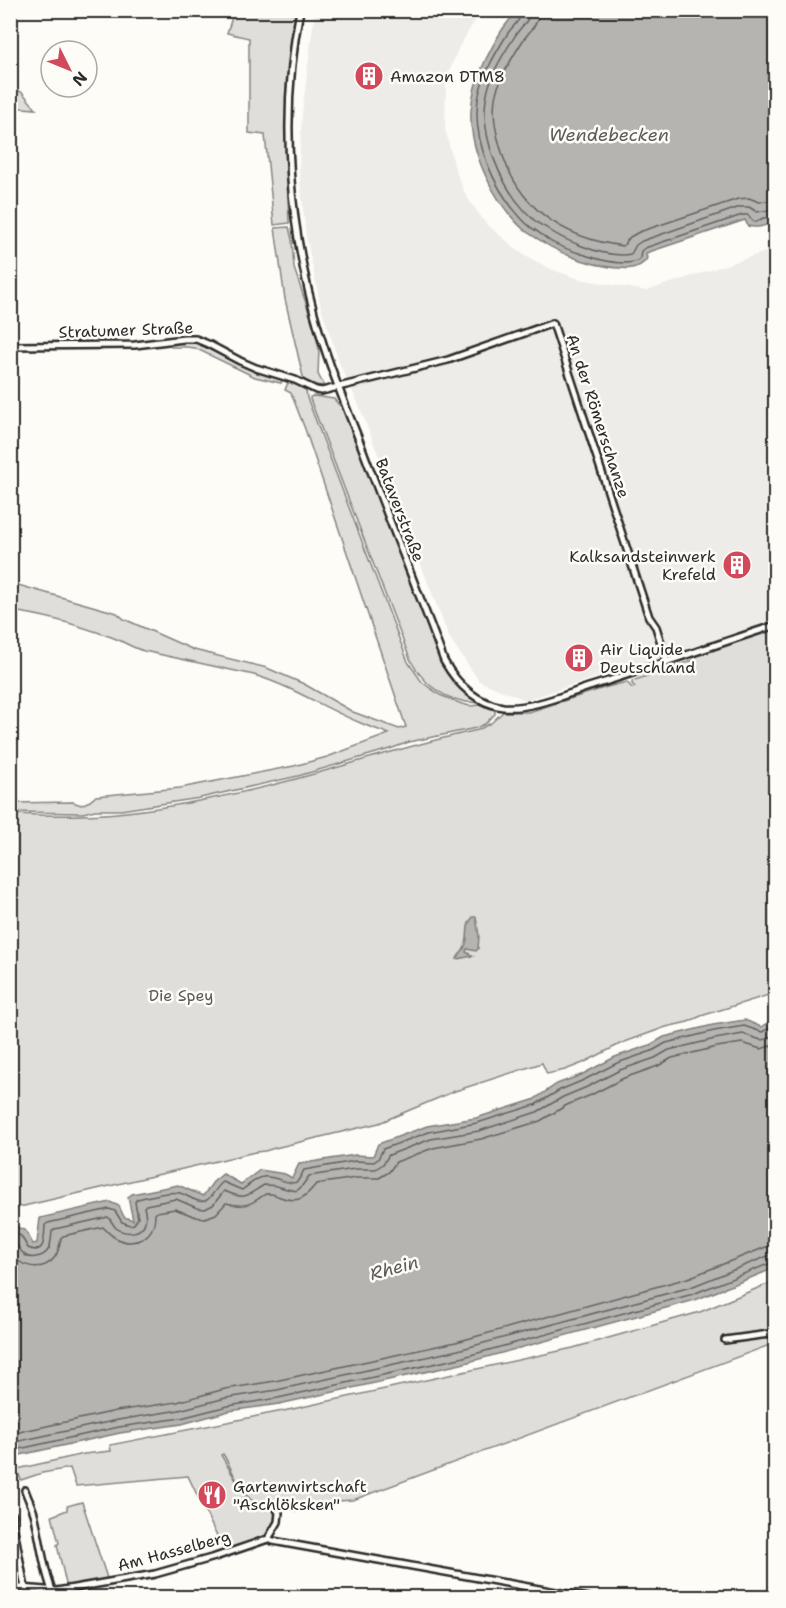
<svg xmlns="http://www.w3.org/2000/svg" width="786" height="1608" viewBox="0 0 786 1608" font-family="'Shantell Sans',sans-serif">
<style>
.built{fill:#edece8}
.green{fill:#dfdeda;stroke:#858482;stroke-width:1.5}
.water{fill:#b5b4b1;stroke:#7e7d7b;stroke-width:1.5}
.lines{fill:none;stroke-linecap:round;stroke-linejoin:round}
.shore{stroke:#626261;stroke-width:1.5}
.minor-casing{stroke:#2b2b2b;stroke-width:10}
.minor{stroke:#fdfcf7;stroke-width:5}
.labels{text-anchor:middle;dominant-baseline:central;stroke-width:5;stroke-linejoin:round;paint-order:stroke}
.poi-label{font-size:16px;fill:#2b2b2b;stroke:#fdfcf7;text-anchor:start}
.street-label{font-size:16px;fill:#2b2b2b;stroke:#fdfcf7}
.park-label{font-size:16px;fill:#585857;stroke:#fdfcf7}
.water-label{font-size:18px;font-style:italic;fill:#5b5b5a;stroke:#fdfcf7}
</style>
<rect width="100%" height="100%" fill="#fdfcf7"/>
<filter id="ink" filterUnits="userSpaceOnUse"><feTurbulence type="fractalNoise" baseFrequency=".0167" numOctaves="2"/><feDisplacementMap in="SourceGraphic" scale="12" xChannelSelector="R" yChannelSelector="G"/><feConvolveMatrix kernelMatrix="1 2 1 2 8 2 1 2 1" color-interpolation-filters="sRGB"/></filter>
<g filter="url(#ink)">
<!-- built -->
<polygon class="built" points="315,10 483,11 476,19 459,47 446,79 445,128 456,172 466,196 486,224 524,255 553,270 580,279 646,291 775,249 775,622 670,657 655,659 525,700 479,681 449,637 358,403 340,365 321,307 306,236 299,170 302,114"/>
<!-- green -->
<g class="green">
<polygon points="234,11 297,11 289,60 285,127 289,223 274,225 265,135 249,133 249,38 227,33"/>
<polygon points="14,88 23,93 36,109 11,107 11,94"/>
<polygon points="289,227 292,240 294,268 314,327 319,349 318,374 324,386 313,385 304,381 285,299 275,228"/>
<polygon points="192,341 283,378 281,383 255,377 195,348 186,347 171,347 172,342"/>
<path d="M289 380 297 383 306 390 307 398 311 408 408 662 422 682 440 695 462 704 470 706 480 705 495 710V714L485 724 476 728 409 742 390 749 298 776 200 798 121 810H95L83 813 11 812V803L73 802 81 805 90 801 96 796 180 788 294 766 327 757 389 734C381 730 371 728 363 724 325 709 294 687 254 675L144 651C133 648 124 642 114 638 81 626 46 615 11 611V583L117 613 124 619 194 650 267 668 304 684 353 712 399 729 406 727 305 429 291 393 285 390Z"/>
<path d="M314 396 334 399 339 405H341L359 447 441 659C450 679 463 692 482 703 475 702 468 703 462 701 438 696 421 680 410 659L310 399V397Z"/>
<path d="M775 628V993L701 1016 688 1022 666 1027 622 1043 583 1063 565 1070 547 1074 542 1063 455 1091 379 1123 275 1148 265 1151 255 1152 11 1209V814C35 815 59 816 83 815 129 814 175 806 219 797 307 780 392 748 478 730L491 723 503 712H529L607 687 627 682 632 688 635 687 632 684V681L691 661 698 655 714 648Z"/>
<path d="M775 1281V1343L353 1500 338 1501 295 1511 284 1498 274 1506C243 1510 236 1474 223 1454L221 1455 248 1501 257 1507 275 1509 274 1526 265 1537 224 1551 188 1476 76 1486 70 1468 42 1473 21 1480 17 1469 84 1454 111 1451 110 1445 288 1410 573 1348 700 1312Z"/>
<polygon points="82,1502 108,1581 67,1588 57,1545 59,1543 52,1516 67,1510 67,1506"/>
</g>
<!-- water -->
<g class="water">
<path d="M520 10 775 11V222C766 225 758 229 748 226L745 220 646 253 647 259C638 271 624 269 610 267 584 263 560 254 538 239 533 236 528 233 523 229 494 202 469 152 471 111 472 92 478 75 486 59 495 42 504 22 520 10Z"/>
<path d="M473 917H476L479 936 478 949 476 951 467 949 466 952 473 956 457 959C459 954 463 951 465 946 470 935 464 927 473 917Z"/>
<polygon points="775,1018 775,1268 695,1300 461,1364 279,1404 229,1411 182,1424 120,1433 11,1457 11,1225 13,1225 26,1231 33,1244 37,1243 40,1218 110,1202 119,1206 124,1217 133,1220 128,1197 132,1194 178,1185 203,1196 213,1182 223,1174 241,1184 260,1170 285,1174 292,1178 299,1164 355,1155 373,1156 378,1144 427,1126 476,1118 533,1100 557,1084 581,1075 615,1057 650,1045 664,1037 713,1025 745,1020 761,1027"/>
</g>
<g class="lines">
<!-- shore -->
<g class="shore">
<path d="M523 10C522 19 513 26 508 33 495 54 482 75 478 100 472 140 494 189 521 218 525 222 529 227 535 230 540 233 544 237 550 241 561 248 576 252 588 256 603 261 622 266 638 261L640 258 641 251 645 248 742 215H748L753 221 756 222 763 218 776 217"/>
<path d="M530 10C530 21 522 25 517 33 506 50 494 68 489 86 475 131 501 190 534 220 537 223 541 225 545 227 557 236 568 241 582 246 597 252 615 257 631 254L636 245 642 241 740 207H749L757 212 776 209"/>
<path d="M539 10C539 25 529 31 522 42 513 56 504 71 498 87 491 106 494 126 500 146 516 207 562 238 623 246L630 237 639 232 738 199 749 198 759 202 776 200"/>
<path d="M10 1231 21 1236 28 1248C46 1256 44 1237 45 1225L48 1223 109 1209 115 1211 122 1222 130 1225 134 1224 138 1218 135 1202 137 1199C148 1197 170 1190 180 1193 187 1195 199 1205 207 1200 213 1196 216 1187 223 1182L242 1190C248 1186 256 1178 263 1177 272 1175 292 1186 296 1182 300 1180 302 1173 304 1170L355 1161 374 1162 378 1159 383 1149 429 1132 477 1123 535 1105 560 1090 584 1080 617 1063 652 1051 666 1043 714 1031 744 1026 762 1032 776 1025"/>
<path d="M10 1238C18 1242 17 1248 23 1253 26 1257 31 1258 36 1257 51 1255 51 1243 52 1231L55 1229 108 1217C111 1220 113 1225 116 1228 126 1235 142 1234 145 1222 147 1217 145 1212 144 1207L146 1205 176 1199 197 1208 205 1209 213 1205 224 1191C247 1200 244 1197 264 1185 269 1185 275 1185 280 1187 300 1193 297 1193 309 1176L355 1169H376L383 1164 389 1155 431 1139 479 1131 537 1112 563 1097 587 1087 620 1070 655 1058 669 1050 715 1039 743 1034 761 1040 766 1039 776 1034"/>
<path d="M10 1251C19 1268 43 1273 55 1257 59 1251 60 1244 61 1238L63 1236 103 1227C106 1230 109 1234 114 1237 134 1249 155 1238 155 1214L157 1212 175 1209 196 1217 205 1218 216 1214 226 1203C239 1206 247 1207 258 1199 260 1198 263 1195 266 1194 270 1193 276 1195 280 1197 298 1204 305 1198 316 1184L356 1178H379L389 1172 396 1162 433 1148 481 1139 540 1121 567 1105 591 1095 624 1078 658 1066 672 1058 717 1047 742 1043 761 1049 776 1044"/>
<polyline points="10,1434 116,1411 177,1402 225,1389 275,1381 456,1342 688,1278 766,1247 776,1246"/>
<polyline points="10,1443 118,1420 179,1410 226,1398 277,1390 458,1350 691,1287 768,1256 776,1255"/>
<polyline points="10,1451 119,1427 181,1418 228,1406 278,1398 460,1358 693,1294 771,1263 776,1263"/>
</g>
<!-- minor casing -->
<g class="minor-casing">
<g id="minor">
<path d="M300 10C279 117 289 231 320 334 330 367 343 400 356 432 372 474 388 517 405 559 418 593 432 627 444 661 457 684 476 703 503 707 531 710 566 694 592 686 654 667 714 645 776 625"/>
<polyline points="10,346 135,345 184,339 196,339 208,344 240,361 256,368 295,380 316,390 322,391 448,360 553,323 649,617 656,627 667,662"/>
<polyline points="725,1340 776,1333"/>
<path d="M25 1490C28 1499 33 1508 35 1517 41 1545 44 1572 55 1598"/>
<polyline points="13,1515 12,1519 25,1588"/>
<polyline points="268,1539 273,1541 589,1598"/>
<polyline points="10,1587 57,1591 155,1574 215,1557 268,1539 278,1522 279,1513 276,1507"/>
</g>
</g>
<!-- minor -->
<use href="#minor" class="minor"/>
</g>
</g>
<!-- icons -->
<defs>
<g id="building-disc" transform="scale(1.5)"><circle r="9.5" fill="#d1495b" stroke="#fdfcf7"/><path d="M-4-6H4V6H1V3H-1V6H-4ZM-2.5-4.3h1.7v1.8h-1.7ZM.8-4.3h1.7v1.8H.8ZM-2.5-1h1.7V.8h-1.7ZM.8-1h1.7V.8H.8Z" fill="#fff"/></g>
<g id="restaurant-disc" transform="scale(1.5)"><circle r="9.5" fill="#d1495b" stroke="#fdfcf7"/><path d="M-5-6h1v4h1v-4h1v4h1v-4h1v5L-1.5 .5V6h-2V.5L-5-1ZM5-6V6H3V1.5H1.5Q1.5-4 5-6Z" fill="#fff"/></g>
</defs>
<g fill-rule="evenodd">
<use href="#building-disc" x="369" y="76"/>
<use href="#building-disc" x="737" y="565"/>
<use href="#building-disc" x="579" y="658"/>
<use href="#restaurant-disc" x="212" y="1495"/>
</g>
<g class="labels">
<!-- poi labels -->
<g class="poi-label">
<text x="390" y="76">Amazon DTM8</text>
<text x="716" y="556" text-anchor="end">Kalksandsteinwerk<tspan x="716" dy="18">Krefeld</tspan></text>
<text x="600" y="649">Air Liquide<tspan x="600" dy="18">Deutschland</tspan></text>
<text x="233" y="1486">Gartenwirtschaft<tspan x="233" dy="18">"Aschlöksken"</tspan></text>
</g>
<!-- street labels -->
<g class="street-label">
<text transform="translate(126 330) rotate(-2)">Stratumer Straße</text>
<text transform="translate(598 416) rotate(72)">An der Römerschanze</text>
<text transform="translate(400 510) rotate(69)">Bataverstraße</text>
<text transform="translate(174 1551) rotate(-15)">Am Hasselberg</text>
</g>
<!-- park labels -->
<g class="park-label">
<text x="181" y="995">Die Spey</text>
</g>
<!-- water labels -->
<g class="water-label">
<text x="609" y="135">Wendebecken</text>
<text transform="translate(394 1268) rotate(-15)">Rhein</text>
</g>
</g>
<!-- margin -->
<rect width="786" height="1608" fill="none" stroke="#fdfcf7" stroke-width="36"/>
<rect x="18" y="18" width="750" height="1572" fill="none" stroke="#2b2b2b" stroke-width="2" filter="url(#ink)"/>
<!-- north arrow -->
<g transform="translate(69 69) rotate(133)"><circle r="28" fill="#fdfcf7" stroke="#a9a8a5" stroke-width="1.5"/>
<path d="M0-4.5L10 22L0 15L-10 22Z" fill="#d1495b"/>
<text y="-9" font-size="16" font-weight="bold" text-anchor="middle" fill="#2b2b2b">N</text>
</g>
</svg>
